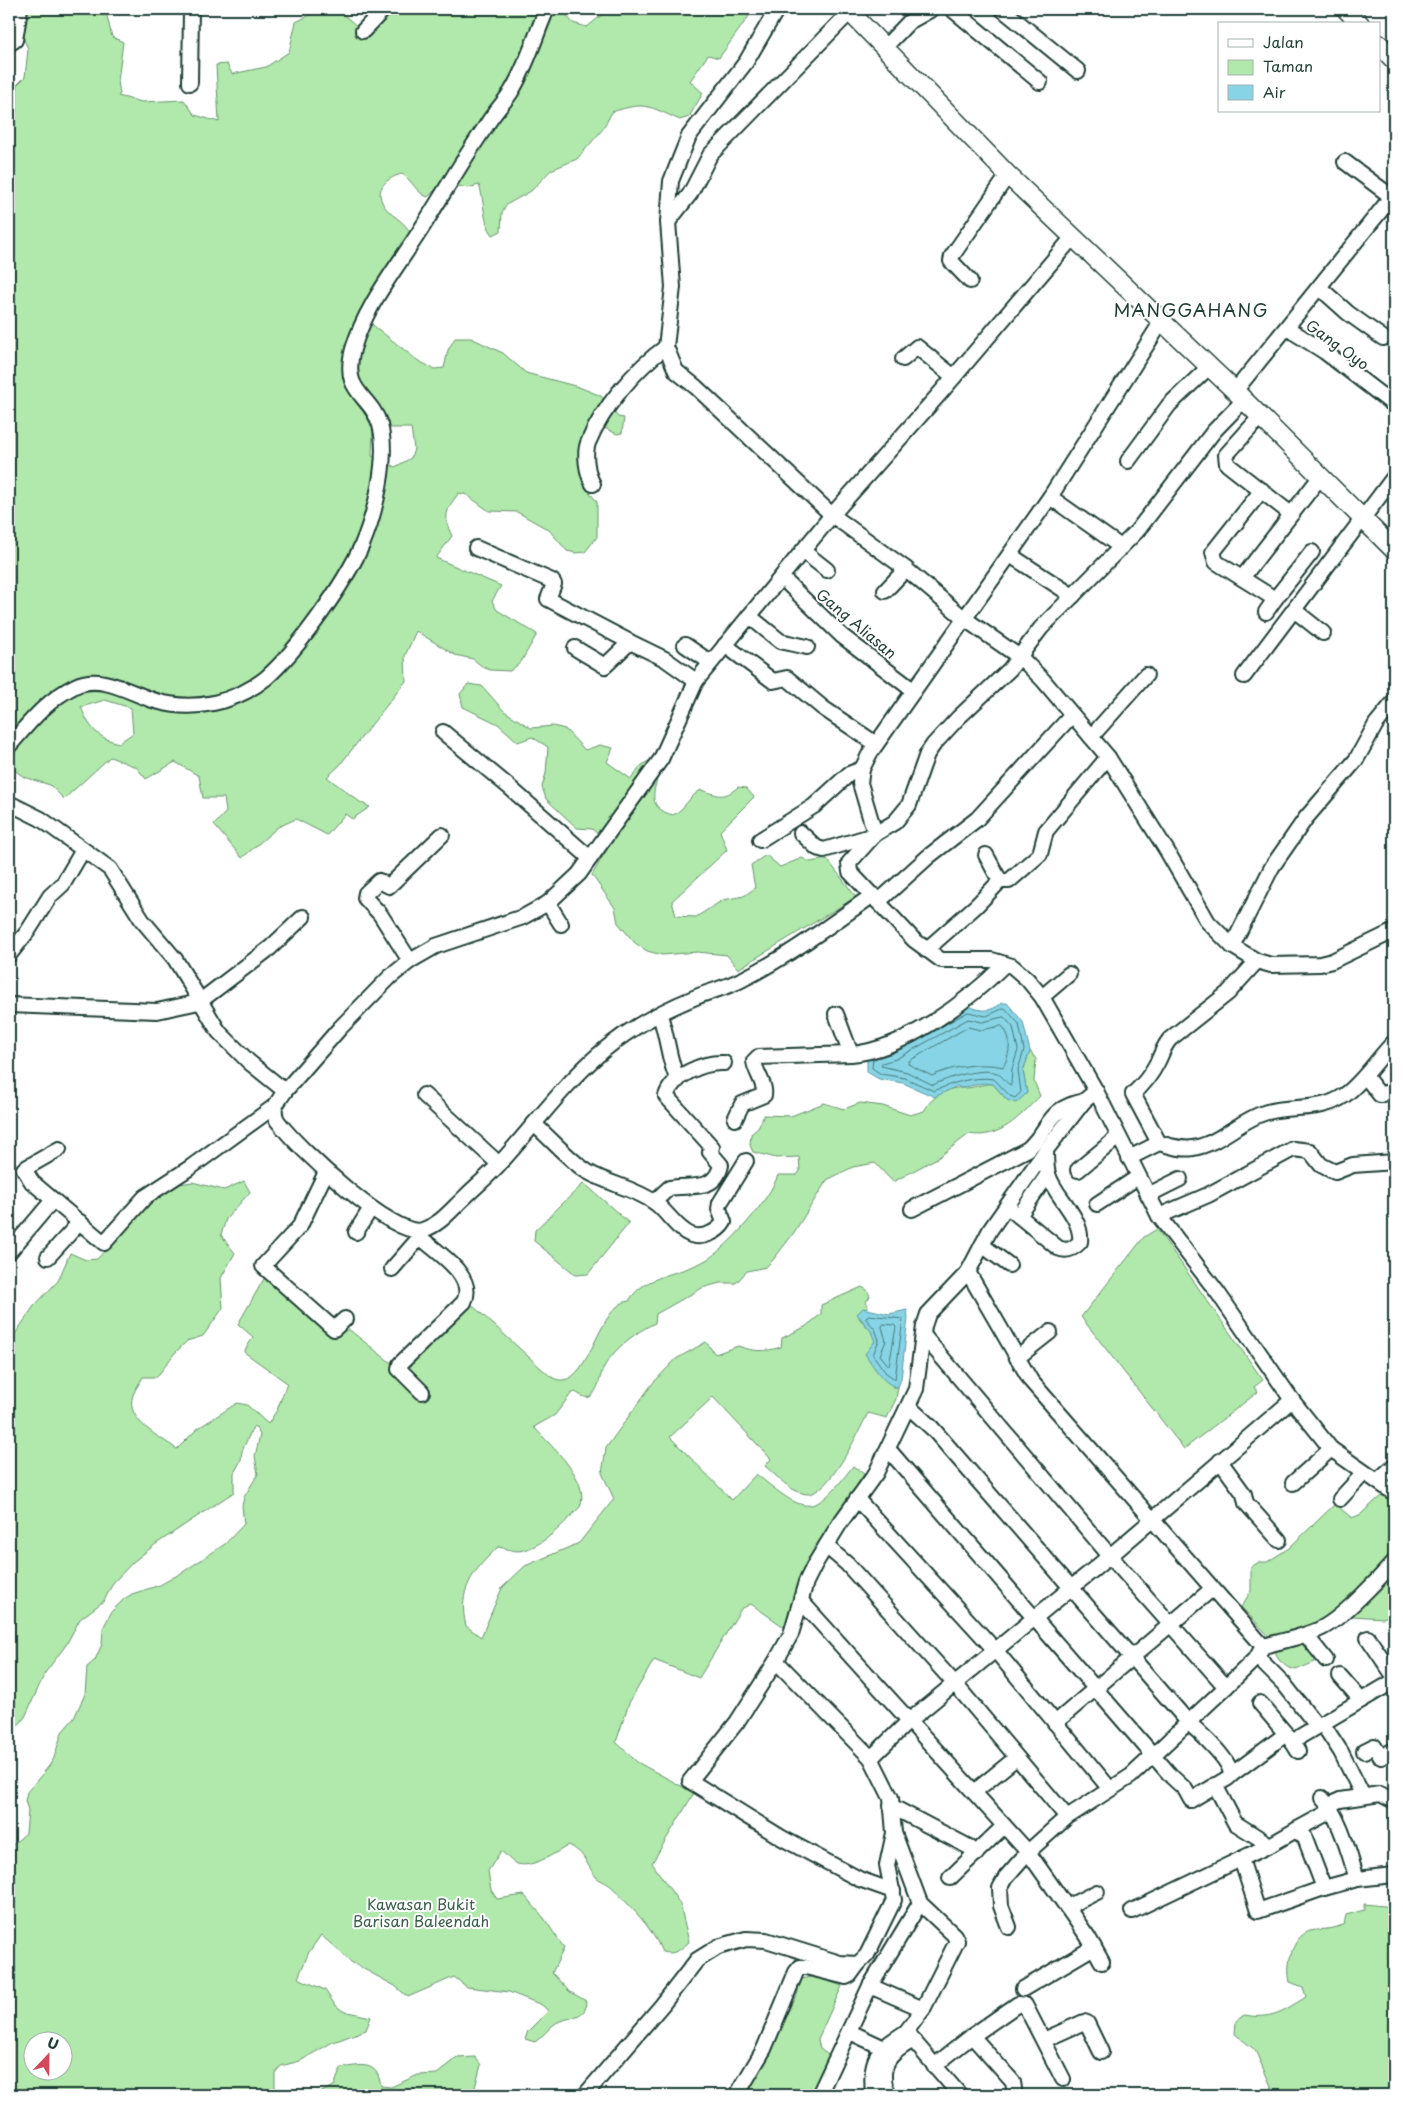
<svg xmlns="http://www.w3.org/2000/svg" width="1403" height="2104" viewBox="0 0 1403 2104" font-family="'Playpen Sans',sans-serif">
<style>
.green{fill:#b1e8ab;stroke:#689270;fill-rule:evenodd}
.water{fill:#86d4e5;stroke:#5d989e}
.lines{fill:none;stroke-linecap:round;stroke-linejoin:round}
.shore{stroke:#48797b;stroke-width:1}
.minor-casing{stroke:#1f3d34;stroke-width:18}
.major-casing{stroke:#1f3d34;stroke-width:21}
.minor{stroke:#fff;stroke-width:14}
.major{stroke:#fff;stroke-width:18}
.labels{text-anchor:middle;dominant-baseline:central;stroke-width:4;stroke-linejoin:round;paint-order:stroke}
.street-label{font-size:15px;fill:#1f3d34;stroke:#fff}
.park-label{font-size:15px;fill:#3c5f4c;stroke:#fff}
.quarter-label{font-size:18px;letter-spacing:1px;fill:#1f3d34;stroke:#fff}
</style>
<rect width="100%" height="100%" fill="#fff"/>
<filter id="ink" filterUnits="userSpaceOnUse"><feTurbulence type="fractalNoise" baseFrequency=".02" numOctaves="2"/><feDisplacementMap in="SourceGraphic" scale="10" xChannelSelector="R" yChannelSelector="G"/><feConvolveMatrix kernelMatrix="1 2 1 2 8 2 1 2 1" color-interpolation-filters="sRGB"/></filter>
<g filter="url(#ink)">
<!-- green -->
<g class="green">
<path d="M27 9H87L106 12 112 37 123 42 118 81 120 94 118 96 142 102 184 100 195 115 219 122 216 65 227 64 232 74 266 67 289 52 296 22 322 9H347L343 14 367 35 394 9H561L573 23 587 27 603 14 597 9H743L749 16 719 58 708 55 690 81 703 93 689 117 680 120C648 106 646 101 612 112L603 129 577 159 551 170 531 191 506 205 502 213 501 231 493 235C482 222 485 201 479 185L468 188 442 183 428 197C417 194 412 180 402 174 389 177 375 187 382 202 388 216 406 220 411 235L393 256 359 314 417 360 434 369 444 368 448 350 455 338H471L503 353 526 373 579 387 601 396 618 417 624 418 622 433 617 434 596 424 583 464 588 490 597 502V537L585 552 576 553 567 551 549 530 517 512 489 511 467 495 459 493C446 509 443 517 452 536L436 558 501 586 492 601 497 610 537 634 521 662 510 671 490 670 483 667 473 659 455 655 416 631 405 656 406 681 339 766 327 777 360 802 370 807 352 819 345 814 327 835 296 819 278 827 242 858 214 825 226 812 224 798H203L199 776 175 762 146 779 136 767 110 757 64 799 50 785 24 777 10 767 9 768V126L17 108V85L25 77 28 49 23 37ZM373 428H411L414 449 411 458 395 467 372 456ZM105 700 131 708 133 733 119 743C97 738 89 727 81 707Z"/>
<path d="M468 684 482 686 504 711 531 728 553 726 565 729 585 750 600 745 613 748 607 762 631 779 642 765 650 760 659 773C653 793 647 808 673 815 685 809 689 796 701 790 718 795 723 800 738 787L746 788 754 797 720 831 727 850 672 901 676 916 696 917 723 900 744 896 755 888 751 865 766 855 780 867 802 858 810 862 827 859 856 897 738 969 727 955 697 952 662 955 647 951 635 943 618 923 615 908 592 875 610 844 592 829 577 828 546 799 542 787 546 773 548 747 532 737 518 742 498 724 463 707 460 694Z"/>
<path d="M1030 1051 1036 1059 1034 1081 1040 1096C1020 1116 1000 1140 969 1134L939 1157 893 1182 875 1163 853 1167 827 1180 793 1234 773 1260 766 1267 747 1271 736 1283H720L702 1288 656 1314 655 1323C636 1332 616 1347 605 1365 599 1375 600 1390 590 1397 585 1399 579 1394 575 1392L571 1394 555 1415 534 1427C551 1447 591 1479 580 1507 565 1522 542 1549 518 1551 512 1551 505 1548 498 1547 473 1571 457 1590 466 1626L481 1637 502 1588 525 1566 579 1543 614 1499 602 1473 606 1448 652 1384 676 1359 706 1342 715 1354 738 1346C755 1352 764 1352 781 1347L782 1338 805 1327 821 1314V1305L862 1287 867 1290 870 1296 866 1302 868 1305 866 1309 860 1311 859 1318 871 1331 875 1341 871 1347 893 1387H898L896 1399 887 1418 868 1413C859 1431 829 1496 806 1494 789 1491 777 1476 765 1466L771 1459 713 1397 670 1437 732 1500 756 1474C806 1514 812 1520 853 1466L864 1474 802 1575 784 1627 751 1604 741 1609 699 1678 654 1660 629 1703 616 1742 637 1762 694 1793 652 1863 680 1904 689 1942C679 1951 674 1955 662 1952 651 1925 631 1908 612 1887 608 1883 600 1881 596 1877 585 1863 586 1854 569 1845 555 1853 528 1872 513 1862 509 1859 505 1854 501 1851L488 1871 491 1890 497 1899 524 1895 544 1918 564 1948 552 1973 569 1991 586 2001 585 2010C576 2020 567 2017 556 2023 548 2028 543 2037 535 2042L525 2039 528 2031 548 2011 542 2005 509 1992 467 1987 454 1977 408 1997 395 1986 351 1962 321 1935 309 1952 298 1978 325 1990 335 2005 343 2011 371 2017 366 2030 331 2043 300 2061 281 2066 275 2073V2095H9V1848L26 1833 28 1810 25 1801 27 1792 49 1766 54 1758 62 1732 74 1718 85 1694 87 1667 95 1660 102 1644 103 1628 112 1611 124 1599 132 1594 160 1585 183 1572 225 1544 244 1524 242 1506 244 1497 258 1474 255 1456 260 1435 256 1427H253L242 1451 241 1460 234 1473V1492L156 1544 133 1562 113 1583 104 1601 80 1619 66 1645 45 1673 25 1717 9 1737V1333L15 1334 34 1306 58 1281 70 1253 86 1260 97 1259 143 1210 173 1185 192 1182 224 1190 244 1181 250 1192 226 1219 221 1235 235 1253 221 1278 223 1308 203 1336 187 1341 174 1354 157 1377H143C140 1383 135 1389 133 1395 124 1420 160 1437 177 1449L197 1429 237 1403 247 1405 268 1424 277 1410 287 1383 244 1352 253 1337 238 1324 265 1277 271 1280 335 1338 347 1328 395 1366 472 1305 542 1369C547 1373 554 1381 562 1380 590 1380 600 1303 629 1301 644 1274 681 1275 706 1260 728 1248 770 1199 778 1175H797L800 1171 799 1157 776 1158 753 1152 750 1145 751 1134 758 1128 764 1115 791 1116 824 1103 844 1109 860 1103 883 1106 910 1115 924 1111C932 1096 947 1087 962 1088 972 1089 982 1083 993 1084L1007 1100 1027 1093 1023 1071ZM32 2042H62V2072H32Z"/>
<polygon points="584,1183 629,1223 588,1274 576,1275 534,1241 535,1230"/>
<polygon points="1157,1229 1263,1380 1254,1387 1258,1392 1184,1449 1081,1317 1144,1237"/>
<polygon points="1384,1493 1394,1501 1394,1614 1383,1618 1352,1616 1314,1640 1315,1662 1296,1670 1287,1667 1279,1660 1267,1634 1241,1607 1251,1591 1251,1567 1259,1562 1267,1562 1289,1548 1335,1504 1352,1518 1361,1514"/>
<path d="M1364 1904 1394 1907V2095H1275L1255 2050 1235 2034 1236 2021 1244 2015C1272 2020 1283 2011 1306 1997L1303 1987 1290 1982C1286 1966 1291 1937 1310 1931 1323 1928 1331 1931 1344 1924L1346 1915 1364 1910Z"/>
<polygon points="815,1976 842,1986 818,2039 820,2049 831,2057 809,2095 745,2095 754,2082 797,1995 801,1979"/>
<path d="M475 2057 481 2065 473 2095H315L334 2086 341 2068C362 2065 377 2060 381 2086L391 2087 418 2075 437 2074 457 2058Z"/>
</g>
<!-- water -->
<g class="water">
<path d="M1002 1003H1007L1023 1022 1030 1051 1023 1071 1027 1093 1016 1103 1007 1100 993 1084 983 1083 961 1088 957 1086 935 1097 903 1083 879 1079 867 1072V1056L969 1006C982 1012 990 1012 1002 1003Z"/>
<path d="M863 1308 889 1314 907 1310 908 1318 901 1379 898 1387C884 1386 873 1365 865 1354L875 1341 871 1331 857 1314Z"/>
</g>
<g class="lines">
<!-- shore -->
<g class="shore">
<path d="M1005 1008 1019 1024 1024 1050 1018 1070 1021 1092 1015 1098 1010 1096 994 1079C972 1076 953 1083 934 1091L905 1078 881 1074 872 1068 873 1059 893 1053 968 1012 986 1016Z"/>
<path d="M1004 1017 1013 1027 1018 1050 1012 1069 1011 1085C1005 1083 1003 1076 997 1073 981 1067 947 1078 933 1085L907 1072 881 1066 882 1063 896 1059 968 1019 982 1022Z"/>
<path d="M1002 1026C1013 1037 1010 1055 1003 1067 981 1062 953 1066 932 1076L908 1064 909 1061 968 1027 981 1030Z"/>
<polygon points="869,1315 903,1319 895,1379 886,1373 873,1355 879,1340 875,1329 866,1319"/>
<polygon points="884,1324 894,1325 896,1327 889,1366 880,1355 886,1341 882,1327"/>
</g>
<!-- minor casing -->
<g class="minor-casing">
<g id="minor">
<polyline points="777,9 746,62 689,136 671,181 668,222 673,287 666,347 676,371 696,387 832,515 906,569 965,619 1021,658 1043,680 1108,757 1167,851 1208,922 1232,946 1257,961 1271,965 1320,964 1332,961 1394,931"/>
<polyline points="952,9 1040,82"/>
<polyline points="1002,9 1078,71"/>
<polyline points="363,31 384,9"/>
<polyline points="9,44 15,40 20,9"/>
<polyline points="884,48 909,22 932,9"/>
<polyline points="190,83 191,9"/>
<polyline points="1345,162 1392,197"/>
<polyline points="668,222 690,194 710,155 849,13"/>
<polyline points="970,281 951,261 952,256 1008,175"/>
<polyline points="1320,288 1348,313 1383,338"/>
<polyline points="1162,321 1050,497 870,753 862,769 860,783 875,834 849,863 850,872 914,940 941,960 992,960 1012,966 1027,979 1042,997 1096,1091 1159,1216 1218,1293 1292,1400 1331,1449 1394,1493"/>
<polyline points="1287,328 1325,352 1394,405"/>
<polyline points="903,359 917,347 954,377"/>
<polyline points="1235,391 1394,194"/>
<polyline points="1261,416 1226,455 1227,464 1291,514"/>
<polyline points="1128,461 1169,405 1210,366"/>
<path d="M593 484C587 474 584 454 588 443 602 408 636 368 666 347"/>
<polyline points="1262,490 1213,552 1216,562 1275,599 1312,552"/>
<polyline points="1050,497 1121,547"/>
<polyline points="476,548 552,581 554,584 548,599 630,642"/>
<polyline points="803,551 827,570"/>
<polyline points="1010,555 1073,596"/>
<polyline points="782,578 842,636 914,691"/>
<polyline points="1242,578 1321,476"/>
<polyline points="885,591 906,569"/>
<polyline points="1294,610 1323,633"/>
<polyline points="1266,612 1275,599"/>
<polyline points="749,616 780,641 807,647"/>
<polyline points="685,645 710,662"/>
<polyline points="725,645 773,681 787,678 823,708 876,744"/>
<polyline points="575,648 605,666 630,642 665,659 696,681"/>
<polyline points="1244,676 1394,477"/>
<polyline points="443,732 508,786 590,858"/>
<polyline points="1091,737 1146,675"/>
<path d="M9 746C28 724 48 699 75 686 102 673 131 694 156 701 194 712 235 703 266 678 298 650 345 583 362 545 375 514 389 458 380 425 370 393 341 394 353 349 365 307 395 270 418 234 441 198 462 161 486 126 493 114 503 104 511 92 527 66 535 36 547 9"/>
<polyline points="9,803 41,819 110,869 142,920 175,959 219,1032 249,1062 285,1091"/>
<polyline points="801,833 817,848 824,850 874,835"/>
<polyline points="875,834 895,822 909,805 927,754 934,744 958,718 1010,669 1041,628 1137,531 1214,431 1244,400"/>
<polyline points="760,840 814,806 849,774 862,769"/>
<polyline points="1000,881 1009,881 1040,854 1046,831 1108,757"/>
<path d="M873 895C830 925 789 956 743 979 728 987 711 991 696 997 661 1011 625 1031 597 1056 561 1088 533 1127 501 1162 490 1175 477 1185 465 1197 452 1209 441 1224 423 1230 395 1240 297 1147 280 1124 275 1119 274 1113 275 1106L285 1091 340 1028 390 977 410 961 436 946 523 917 548 903 579 874 661 759 696 681 832 515 942 391 1073 237"/>
<polyline points="878,902 929,856 977,819 1072,715"/>
<polyline points="548,903 561,924"/>
<polyline points="1232,946 1272,867 1306,818 1356,760 1376,724 1394,702"/>
<polyline points="926,950 976,906 1000,881 986,855"/>
<polyline points="9,955 28,931 50,896 63,884 83,850"/>
<polyline points="410,961 380,914 365,898 366,893 379,881 389,886 442,835"/>
<polyline points="1042,997 1069,974"/>
<polyline points="9,1005 157,1011 199,1002 270,948 303,917"/>
<path d="M836 1014 851 1054C904 1050 968 1001 1005 964"/>
<path d="M660 1016C668 1037 668 1060 678 1080"/>
<polyline points="1365,1076 1380,1095 1394,1090"/>
<polyline points="424,1095 499,1164"/>
<path d="M735 1119 742 1104 764 1095C766 1084 755 1072 754 1061L758 1057 851 1054"/>
<path d="M534 1124C550 1138 572 1163 588 1172 609 1184 634 1188 654 1202 667 1211 676 1229 691 1235 703 1239 718 1232 724 1222L719 1209 720 1203 746 1161"/>
<path d="M1159 1143 1133 1094C1143 1085 1151 1075 1157 1063 1162 1054 1163 1047 1170 1039L1228 993 1257 961"/>
<polyline points="59,1149 24,1169 32,1182 104,1243 145,1197 191,1167 275,1106"/>
<path d="M1129 1158 1159 1143C1170 1146 1181 1150 1193 1148 1219 1144 1239 1121 1264 1113 1291 1104 1320 1113 1345 1095 1365 1080 1377 1059 1394 1042"/>
<polyline points="1078,1170 1118,1137"/>
<polyline points="326,1172 300,1226 263,1266 334,1329 345,1319"/>
<polyline points="1148,1195 1180,1179"/>
<path d="M654 1202 669 1188C689 1184 715 1193 721 1165L710 1152 712 1147 666 1096C673 1075 703 1062 724 1063"/>
<polyline points="1097,1204 1138,1177"/>
<path d="M1008 1207 1058 1248C1067 1252 1073 1249 1080 1242 1083 1217 1054 1196 1048 1174 1046 1167 1046 1157 1046 1150"/>
<path d="M912 1209 1028 1149C1052 1127 1046 1109 1084 1101"/>
<polyline points="1019,1216 1048,1174"/>
<polyline points="1159,1216 1208,1195 1293,1149 1310,1151 1321,1165 1335,1172 1353,1165 1394,1162"/>
<path d="M419 1231 420 1237C436 1252 477 1276 464 1302L400 1364 399 1369 422 1392"/>
<polyline points="356,1232 371,1208"/>
<polyline points="982,1245 1009,1265"/>
<polyline points="9,1252 53,1200"/>
<polyline points="48,1257 80,1222"/>
<polyline points="392,1269 420,1237"/>
<polyline points="968,1272 1031,1381 1263,1646"/>
<polyline points="923,1335 1110,1556 1226,1687"/>
<polyline points="1017,1358 1050,1332"/>
<path d="M888 1449 1172 1777 1185 1789 1191 1800 1228 1778 1231 1775C1231 1760 1200 1733 1189 1723L932 1428 909 1407"/>
<polyline points="1220,1461 1244,1494 1246,1503 1279,1540"/>
<polyline points="1377,1481 1394,1466"/>
<polyline points="1293,1483 1331,1449"/>
<polyline points="857,1499 996,1651 1110,1789"/>
<polyline points="1340,1499 1364,1473"/>
<polyline points="826,1546 847,1564 956,1685 1067,1817"/>
<polyline points="801,1601 1028,1852 1088,1937 1102,1962"/>
<polyline points="1306,1635 1326,1660"/>
<polyline points="1368,1638 1394,1676"/>
<polyline points="1257,1657 1284,1684 1317,1726"/>
<polyline points="776,1661 871,1758"/>
<polyline points="1340,1676 1361,1700"/>
<polyline points="1260,1703 1286,1734"/>
<polyline points="1055,1723 1212,1589"/>
<polyline points="1322,1723 1341,1752 1363,1796"/>
<polyline points="1298,1751 1293,1743 1301,1736 1394,1681"/>
<polyline points="1364,1751 1374,1746 1381,1757 1394,1750"/>
<polyline points="1231,1775 1286,1734 1293,1743"/>
<polyline points="1215,1785 1235,1823 1270,1845"/>
<polyline points="974,1792 1016,1758"/>
<path d="M1322 1798C1339 1814 1350 1857 1357 1879"/>
<polyline points="1329,1805 1340,1800 1380,1794 1394,1801"/>
<polyline points="891,1806 969,1847 976,1854"/>
<polyline points="1296,1830 1331,1811"/>
<polyline points="1241,1859 1258,1911 1324,1888"/>
<polyline points="950,1878 1004,1826"/>
<polyline points="893,1891 859,1879 782,1838 690,1781 737,1722 776,1661 791,1634 806,1582 815,1564 840,1523 876,1473 916,1389 924,1326 928,1314 968,1272 990,1230 1046,1150 1084,1101 1096,1091"/>
<polyline points="920,1903 954,1935 957,1941 923,2009 906,2032 960,2095"/>
<polyline points="1067,1907 1097,1892"/>
<polyline points="1132,1911 1270,1845 1296,1830 1305,1838 1324,1888 1357,1879 1394,1875"/>
<path d="M1009 1927 1001 1906 1000 1888 1006 1877 1028 1852 1067 1817 1131 1776 1226 1687 1257 1657 1263 1646C1282 1641 1304 1637 1322 1628 1343 1617 1378 1580 1394 1562"/>
<polyline points="870,1986 923,2009"/>
<polyline points="1023,1989 1094,1947"/>
<polyline points="850,2032 882,2047"/>
<polyline points="1044,2040 1084,2022 1087,2023 1101,2052"/>
<polyline points="934,2066 972,2036"/>
<polyline points="585,2095 662,2005 697,1960 718,1947 746,1939 766,1940 840,1963 858,1964 867,1955 894,1900 887,1865 894,1833 891,1798 871,1758 909,1721 1110,1556 1292,1400"/>
<polyline points="737,2095 764,2049 796,1972 800,1967 806,1967 846,1977 850,1975 858,1964"/>
<polyline points="819,2095 870,1986 920,1903 894,1833"/>
<path d="M873 2095C870 2057 876 2051 906 2032"/>
<path d="M891 2095C886 2091 884 2084 884 2077 883 2057 899 2049 913 2040"/>
<polyline points="1015,2095 1013,2082 972,2036 1018,2004 1025,2005 1063,2079"/>
</g>
</g>
<!-- major casing -->
<g class="major-casing">
<g id="major">
<polyline points="847,9 1008,175 1235,391 1394,550"/>
<polyline points="1346,9 1360,24"/>
<polyline points="1379,44 1394,60"/>
</g>
</g>
<!-- minor -->
<use href="#minor" class="minor"/>
<!-- major -->
<use href="#major" class="major"/>
</g>
</g>
<g class="labels">
<!-- street labels -->
<g class="street-label">
<text transform="translate(1338 344) rotate(36)">Gang Oyo</text>
<text transform="translate(857 623) rotate(40)">Gang Aliasan</text>
</g>
<!-- park labels -->
<g class="park-label">
<text x="421" y="1903">Kawasan Bukit<tspan x="421" dy="17">Barisan Baleendah</tspan></text>
</g>
<!-- quarter labels -->
<g class="quarter-label">
<text x="1191" y="309">MANGGAHANG</text>
</g>
</g>
<!-- margin -->
<rect width="1403" height="2104" fill="none" stroke="#fff" stroke-width="30"/>
<rect x="15" y="15" width="1373" height="2074" fill="none" stroke="#1f3d34" stroke-width="2" filter="url(#ink)"/>
<!-- legend -->
<rect x="1218" y="22" width="162" height="90" fill="#ffffff" stroke="#a5b1ae"/>
<rect x="1228" y="39" width="25" height="8" fill="#ffffff" stroke="#a5b1ae"/>
<text x="1263" y="48" font-size="15" fill="#1f3d34">Jalan</text>
<rect x="1228" y="60" width="25" height="15" fill="#b1e8ab" stroke="#a5b1ae"/>
<text x="1263" y="72" font-size="15" fill="#1f3d34">Taman</text>
<rect x="1228" y="85" width="25" height="15" fill="#86d4e5" stroke="#a5b1ae"/>
<text x="1263" y="98" font-size="15" fill="#1f3d34">Air</text>
<!-- north arrow -->
<g transform="translate(48 2056) rotate(22)"><circle r="24" fill="#ffffff" stroke="#a5b1ae"/>
<path d="M0-4L9 19L0 12L-9 19Z" fill="#d1495b"/>
<text y="-8" font-size="14" font-weight="bold" text-anchor="middle" fill="#1f3d34">U</text>
</g>
</svg>
